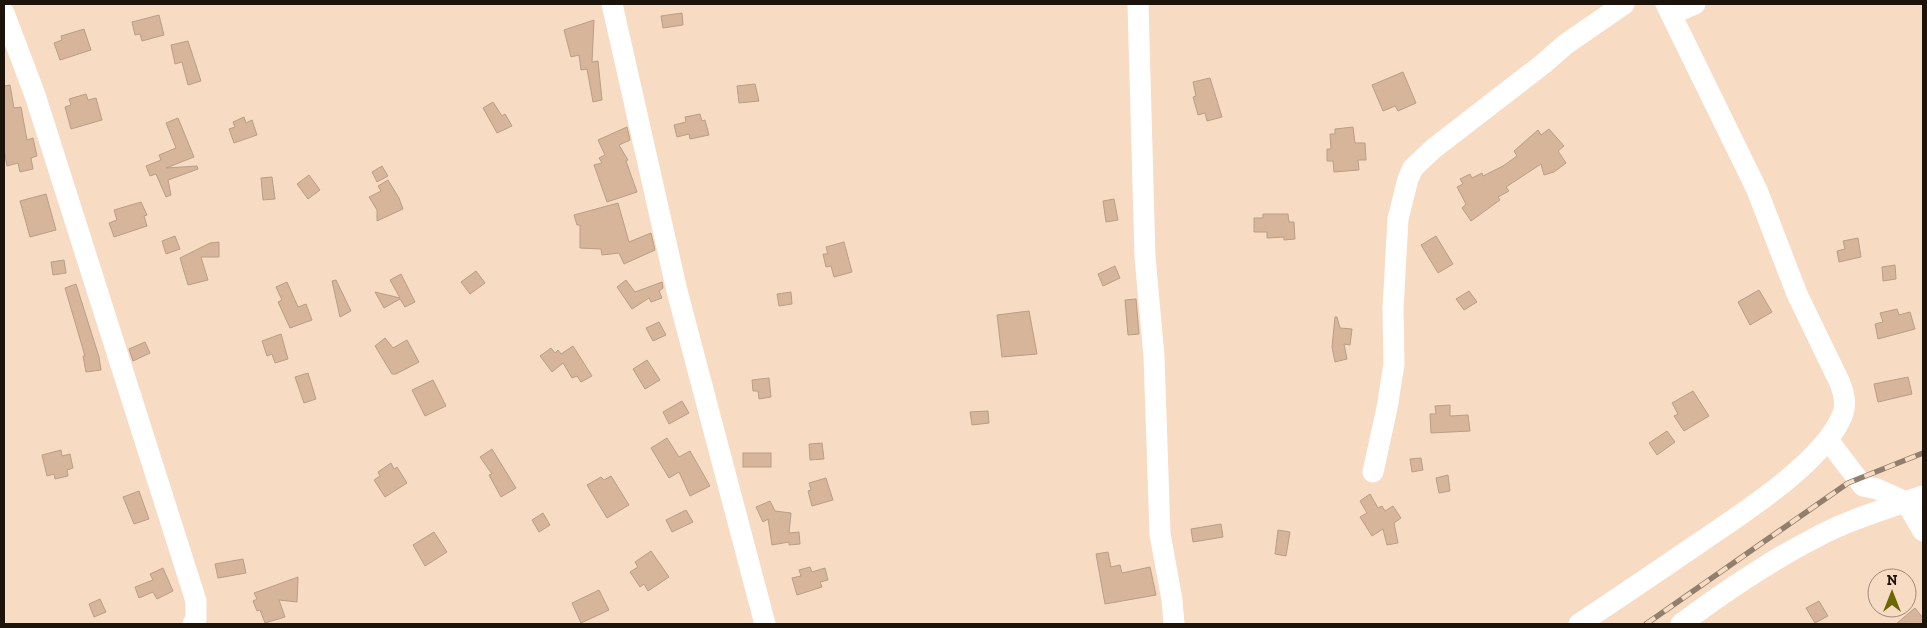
<svg xmlns="http://www.w3.org/2000/svg" width="1927" height="628" viewBox="0 0 1927 628" font-family="'Zilla Slab',serif">
<style>
.building{fill:#d6b59a;stroke:#b99e88}
.lines{fill:none;stroke-linecap:round;stroke-linejoin:round}
.minor{stroke:#fff;stroke-width:21}
.rail-casing{stroke:#917e6d;stroke-width:5.5}
.rail{stroke:#f7dbc3;stroke-width:4;stroke-dasharray:11;stroke-linecap:butt}
</style>
<rect width="100%" height="100%" fill="#f7dbc3"/>
<!-- building -->
<g class="building">
<polygon points="682,13 683,25 663,28 661,16"/>
<polygon points="159,15 164,35 142,41 140,34 135,35 132,22"/>
<polygon points="594,20 592,62 598,61 602,100 593,102 587,69 581,70 579,55 571,57 564,30"/>
<polygon points="84,29 91,50 60,60 54,43 62,40 61,36"/>
<polygon points="188,41 201,81 188,85 182,62 175,64 171,45"/>
<polygon points="1403,72 1416,103 1398,111 1395,106 1383,111 1372,85"/>
<polygon points="1210,78 1222,117 1207,121 1205,113 1198,115 1193,97 1196,96 1193,82"/>
<polygon points="755,84 759,101 739,103 737,86"/>
<polygon points="10,85 14,108 21,107 27,140 33,138 37,156 31,158 33,169 20,172 18,163 7,166 4,150 4,86"/>
<polygon points="86,94 88,100 96,98 102,120 71,129 65,107 71,105 69,99"/>
<polygon points="493,102 502,116 505,114 512,126 497,133 483,108"/>
<polygon points="700,114 702,121 705,120 709,135 690,139 689,134 677,137 674,125 686,122 685,117"/>
<polygon points="244,117 246,123 252,120 257,135 234,143 229,129 235,127 233,122"/>
<polygon points="178,118 194,157 166,168 197,166 198,169 168,180 171,195 166,197 156,174 150,176 146,166 161,160 159,155 176,148 166,123"/>
<polygon points="627,127 630,140 619,145 628,160 626,161 637,192 607,202 594,165 602,163 599,158 605,155 598,140"/>
<polygon points="1353,127 1355,143 1365,143 1366,160 1358,160 1359,170 1334,172 1333,161 1327,161 1327,149 1331,149 1330,134 1335,134 1335,129"/>
<polygon points="1549,129 1564,146 1558,151 1566,163 1554,172 1544,175 1541,164 1506,187 1509,191 1498,197 1500,200 1471,221 1462,208 1466,204 1457,187 1463,184 1460,179 1470,174 1472,178 1482,173 1483,176 1503,166 1517,156 1514,151 1538,130 1541,135"/>
<polygon points="382,166 388,176 377,182 372,172"/>
<polygon points="309,175 320,190 308,199 297,184"/>
<polygon points="272,177 275,199 263,200 261,178"/>
<polygon points="388,180 399,198 403,209 377,221 377,210 369,197 381,191 378,186"/>
<polygon points="46,194 56,230 30,237 20,201"/>
<polygon points="1114,199 1118,220 1106,222 1103,201"/>
<polygon points="141,202 147,215 144,216 147,226 114,237 109,223 117,220 114,210"/>
<polygon points="618,203 629,242 651,233 655,250 624,264 619,253 602,255 601,249 580,248 580,225 577,225 574,215"/>
<polygon points="1263,214 1288,214 1289,222 1294,222 1295,239 1284,240 1284,237 1267,238 1267,232 1254,232 1254,218 1263,218"/>
<polygon points="175,236 180,249 166,254 162,241"/>
<polygon points="1436,236 1453,264 1438,273 1421,245"/>
<polygon points="1858,238 1861,257 1839,262 1837,251 1845,249 1843,241"/>
<polygon points="219,242 219,257 201,257 208,280 188,285 180,258 210,243"/>
<polygon points="844,242 852,272 834,277 831,266 826,267 823,254 828,254 826,247"/>
<polygon points="64,260 66,273 53,275 51,262"/>
<polygon points="1895,265 1896,279 1883,281 1882,267"/>
<polygon points="1115,266 1120,278 1103,286 1098,274"/>
<polygon points="476,271 485,283 470,294 461,282"/>
<polygon points="401,274 415,302 405,307 400,299 384,308 375,292 400,298 390,280"/>
<polygon points="336,280 351,311 340,317 332,281"/>
<polygon points="626,280 635,292 662,282 663,288 659,291 662,298 651,302 649,298 632,309 617,287"/>
<polygon points="287,282 298,307 306,304 312,320 290,328 278,302 282,300 276,287"/>
<polygon points="76,284 99,357 101,370 86,372 83,356 85,356 65,288"/>
<polygon points="1759,290 1772,312 1750,325 1738,302"/>
<polygon points="1469,291 1477,302 1464,310 1456,299"/>
<polygon points="791,292 792,304 779,306 777,294"/>
<polygon points="1136,299 1139,334 1128,335 1125,300"/>
<polygon points="1897,309 1899,315 1910,312 1915,329 1878,339 1875,324 1883,322 1880,313"/>
<polygon points="1029,311 1037,354 1002,357 997,315"/>
<polygon points="1335,317 1337,317 1340,328 1352,329 1350,345 1344,344 1347,359 1335,362 1332,347"/>
<polygon points="659,322 666,335 653,341 646,328"/>
<polygon points="281,334 288,359 275,363 272,354 267,356 262,341"/>
<polygon points="385,338 393,348 407,340 419,362 396,374 392,374 375,346"/>
<polygon points="145,342 150,353 133,361 129,349"/>
<polygon points="573,346 592,376 581,382 577,376 572,378 563,363 552,372 540,356 551,348 555,353 558,350 561,354"/>
<polygon points="647,360 660,380 645,389 633,369"/>
<polygon points="308,373 316,399 304,403 295,377"/>
<polygon points="1908,377 1912,394 1878,402 1874,384"/>
<polygon points="769,378 771,397 759,399 758,391 753,391 752,380"/>
<polygon points="433,380 446,406 425,416 412,390"/>
<polygon points="1693,391 1709,416 1684,431 1674,416 1678,414 1672,403"/>
<polygon points="682,401 689,413 669,424 663,412"/>
<polygon points="1450,405 1450,416 1468,415 1470,431 1431,433 1430,414 1436,414 1435,406"/>
<polygon points="988,411 989,423 972,425 970,412"/>
<polygon points="1667,431 1675,442 1657,455 1649,443"/>
<polygon points="667,438 679,457 690,451 710,486 690,496 679,472 669,478 651,448"/>
<polygon points="822,443 824,459 810,460 809,444"/>
<polygon points="492,449 516,488 501,497 489,475 492,474 480,457"/>
<polygon points="61,450 62,456 70,454 73,468 67,470 68,476 55,479 54,474 47,476 42,455"/>
<rect x="743" y="453" width="28" height="14"/>
<polygon points="1421,458 1423,470 1412,472 1410,459"/>
<polygon points="391,463 394,469 397,467 407,483 385,497 374,480 380,476 378,472"/>
<polygon points="1448,475 1450,491 1439,493 1436,478"/>
<polygon points="611,476 629,505 607,518 587,485 601,477 604,480"/>
<polygon points="826,478 833,500 812,506 808,491 811,490 809,483"/>
<polygon points="139,491 149,519 134,524 123,497"/>
<polygon points="1370,494 1378,508 1382,506 1385,511 1393,506 1401,518 1394,523 1398,543 1387,545 1383,529 1372,536 1360,517 1367,513 1360,501"/>
<polygon points="770,501 775,511 791,513 789,533 799,532 800,544 789,545 789,542 772,545 768,519 763,522 756,507"/>
<polygon points="686,510 693,522 672,532 666,520"/>
<polygon points="543,513 550,525 539,532 532,520"/>
<polygon points="1221,524 1223,537 1193,542 1191,529"/>
<polygon points="1278,530 1290,532 1286,556 1275,554"/>
<polygon points="434,532 447,552 425,566 413,545"/>
<polygon points="651,551 669,577 648,591 644,584 640,587 630,572 638,567 635,562"/>
<polygon points="1108,552 1111,567 1120,565 1122,573 1150,567 1156,595 1105,604 1096,554"/>
<polygon points="243,559 246,573 218,578 215,564"/>
<polygon points="810,567 812,572 825,568 828,580 820,582 822,587 797,595 792,578 801,576 799,570"/>
<polygon points="163,568 173,591 157,599 153,592 139,598 135,587 153,580 150,574"/>
<polygon points="298,577 297,602 279,600 285,617 265,623 260,610 257,611 253,601 257,599 254,593"/>
<polygon points="599,590 609,610 581,623 572,603"/>
<polygon points="100,599 106,612 94,617 89,604"/>
<polygon points="1819,601 1828,616 1815,623 1806,608"/>
<polygon points="1915,608 1923,618 1923,624 1896,624"/>
</g>
<g class="lines">
<!-- minor -->
<g class="minor">
<polyline points="612,4 677,291 765,624"/>
<polyline points="1138,4 1145,257 1154,356 1160,534 1172,600 1174,624"/>
<polyline points="4,13 35,95 196,601 196,619 193,624"/>
<polyline points="1671,14 1695,4"/>
<polyline points="1828,440 1863,486 1877,489 1906,502 1923,531"/>
<polyline points="1373,472 1387,408 1394,364 1393,309 1398,219 1408,179 1413,168 1433,149 1543,64 1566,44 1624,4"/>
<path d="M1579 624C1620 597 1661 569 1702 541 1743 513 1823 462 1842 416 1847 404 1844 394 1840 383L1797 294 1757 190 1666 4"/>
<path d="M1681 624C1723 593 1766 563 1813 539 1847 520 1886 509 1923 496"/>
</g>
<!-- rail casing -->
<g class="rail-casing">
<polyline id="rail" points="1646,624 1848,483 1923,453"/>
</g>
<!-- rail -->
<use href="#rail" class="rail"/>
</g>
<!-- border -->
<rect width="1927" height="628" fill="none" stroke="#1c130a" stroke-width="10"/>
<!-- north arrow -->
<g transform="translate(1892 593)"><circle r="24" fill="#f7dbc3" stroke="#9f8b79"/>
<path d="M0-4L9 19L0 12L-9 19Z" fill="#6b6802"/>
<text y="-8" font-size="14" font-weight="bold" text-anchor="middle" fill="#1c130a">N</text>
</g>
</svg>
